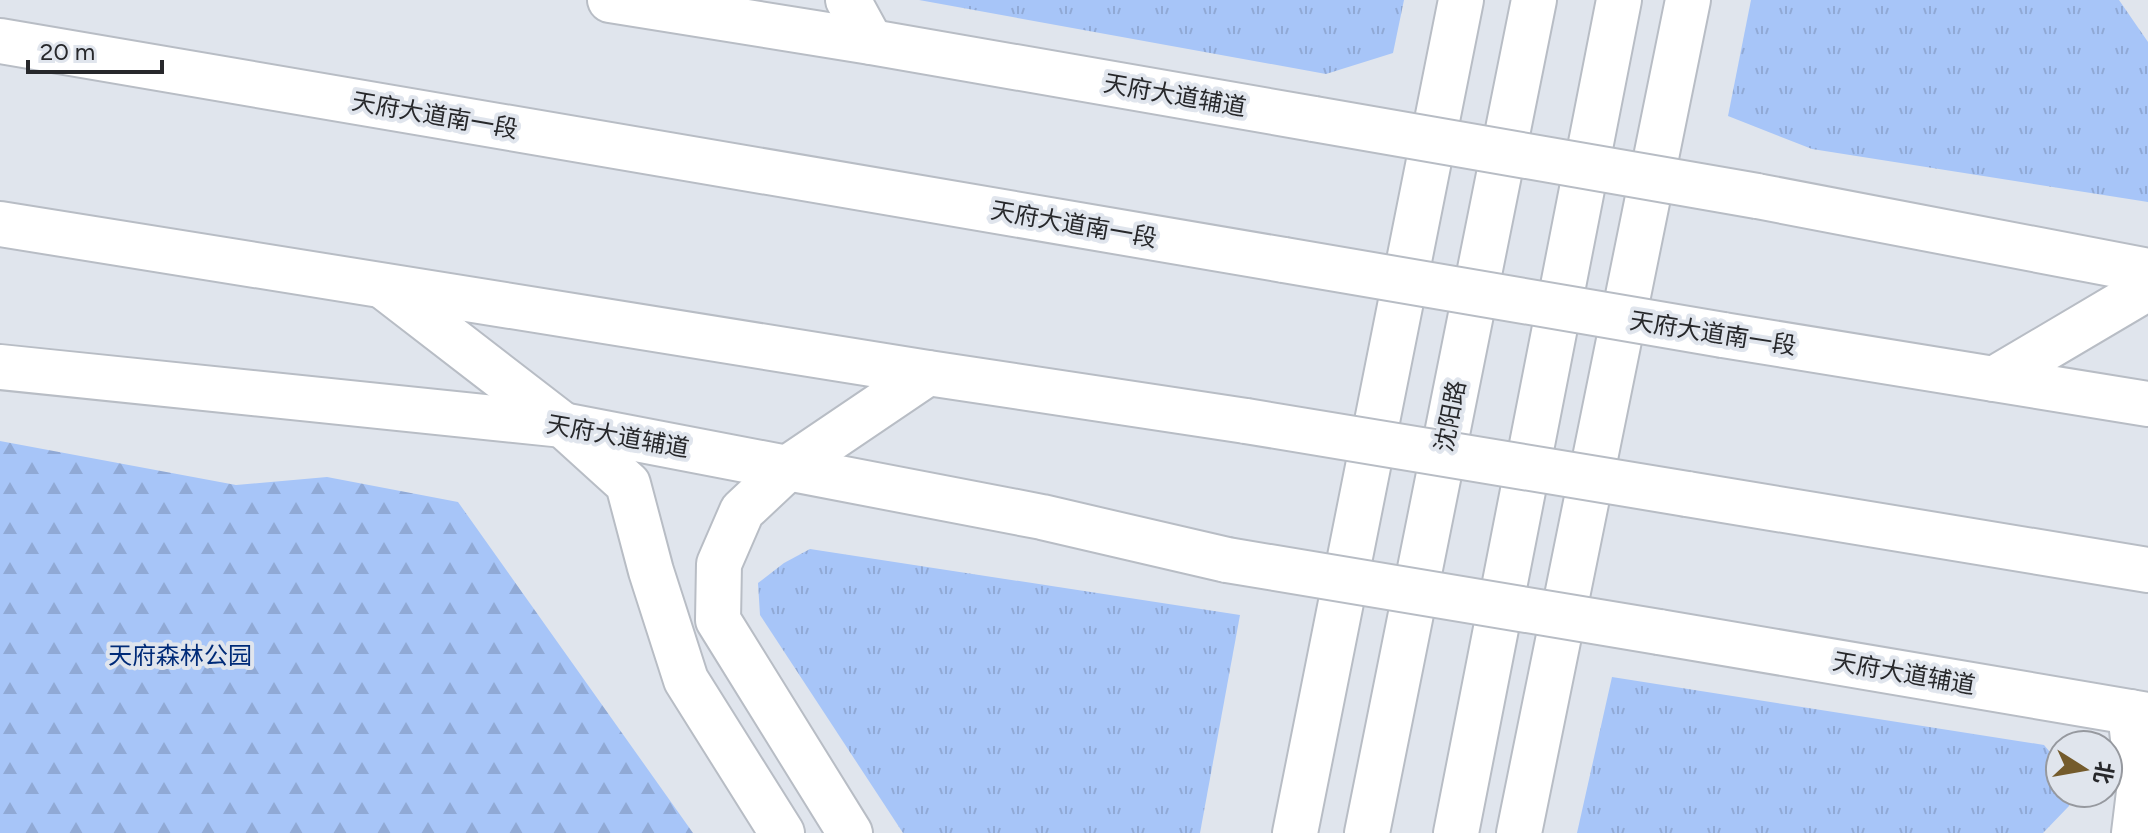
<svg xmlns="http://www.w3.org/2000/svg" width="2148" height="833" viewBox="0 0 2148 833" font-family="Figtree,'Noto Sans SC',sans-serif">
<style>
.grass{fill:url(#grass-tufts)}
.forest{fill:url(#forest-firs)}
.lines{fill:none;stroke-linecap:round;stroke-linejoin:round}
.minor-casing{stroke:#b8bdc5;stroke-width:48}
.major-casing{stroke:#b8bdc5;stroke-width:48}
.highway-casing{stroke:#b8bdc5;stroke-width:48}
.minor{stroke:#fff;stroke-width:44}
.major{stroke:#fff;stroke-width:44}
.highway{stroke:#fff;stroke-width:44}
.minor-bridge-casing{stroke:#b8bdc5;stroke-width:48;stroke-linecap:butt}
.highway-bridge-casing{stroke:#b8bdc5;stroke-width:48;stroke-linecap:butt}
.minor-bridge{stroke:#fff;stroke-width:44}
.highway-bridge{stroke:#fff;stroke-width:44}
.labels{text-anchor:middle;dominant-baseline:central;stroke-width:8;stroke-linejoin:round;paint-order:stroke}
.street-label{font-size:24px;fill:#27282b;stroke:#e0e5ed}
.park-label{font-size:24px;fill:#002b78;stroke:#e0e5ed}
</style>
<defs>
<pattern id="grass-tufts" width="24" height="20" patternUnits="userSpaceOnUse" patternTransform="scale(2)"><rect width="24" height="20" fill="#a7c5f8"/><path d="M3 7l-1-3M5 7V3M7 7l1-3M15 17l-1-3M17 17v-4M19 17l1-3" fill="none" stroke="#90a9d5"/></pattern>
<pattern id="forest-firs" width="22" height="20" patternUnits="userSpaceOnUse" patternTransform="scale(2)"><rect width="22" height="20" fill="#a7c5f8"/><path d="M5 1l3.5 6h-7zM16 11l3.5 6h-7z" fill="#90a9d5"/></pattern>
</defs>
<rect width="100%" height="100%" fill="#e0e5ed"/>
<!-- grass -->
<g class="grass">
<polygon points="919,0 1404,0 1393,53 1326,74"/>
<polygon points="1751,0 2119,0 2148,42 2148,202 1812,149 1728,116"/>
<polygon points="810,549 1240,615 1200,833 903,833 760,615 758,583 784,563"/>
<polygon points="1612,677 2044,745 2060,764 2060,793 2069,793 2069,806 2043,833 1577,833"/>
</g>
<!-- forest -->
<polygon class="forest" points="0,441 236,485 327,477 458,502 693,833 0,833"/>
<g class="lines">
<!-- minor casing -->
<g class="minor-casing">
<g id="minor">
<polyline points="610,0 871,42 1314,119"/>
<polyline points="848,0 871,42"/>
<polyline points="1757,196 2148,271"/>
<polyline points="383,286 563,425 628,484 651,571 686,680 782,833"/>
<polyline points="0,367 563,425 1042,517 1227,560"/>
<polyline points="1994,379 2148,288"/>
<polyline points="1659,632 2148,715"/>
<polyline points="2130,712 2139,792 2134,833"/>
<polyline points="850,833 718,620 719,564 742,511 789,467 928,373"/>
<polyline points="1295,833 1461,0"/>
<polyline points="1519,833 1688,0"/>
</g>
</g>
<!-- major casing -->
<g class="major-casing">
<g id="major">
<polyline points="1367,833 1534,0"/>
<polyline points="1456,833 1619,0"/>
</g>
</g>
<!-- highway casing -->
<g class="highway-casing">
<g id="highway">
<polyline points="0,41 1284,260"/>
<polyline points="0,224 928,373 1246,421"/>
<polyline points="1723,335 2148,404"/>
<polyline points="1687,494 2148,570"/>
</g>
</g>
<!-- minor -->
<use href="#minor" class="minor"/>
<!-- major -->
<use href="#major" class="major"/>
<!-- highway -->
<use href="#highway" class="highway"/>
<!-- minor-bridge casing -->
<g class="minor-bridge-casing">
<g id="minor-bridge">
<polyline points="1314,119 1757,196"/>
<polyline points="1227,560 1659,632"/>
</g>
</g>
<!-- highway-bridge casing -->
<g class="highway-bridge-casing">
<g id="highway-bridge">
<polyline points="1284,260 1723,335"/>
<polyline points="1246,421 1687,494"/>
</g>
</g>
<!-- minor-bridge -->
<use href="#minor-bridge" class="minor-bridge"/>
<!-- highway-bridge -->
<use href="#highway-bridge" class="highway-bridge"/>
</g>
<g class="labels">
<!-- street labels -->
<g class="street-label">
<text transform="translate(1175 95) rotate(10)">天府大道辅道</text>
<text transform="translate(435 115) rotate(10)">天府大道南一段</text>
<text transform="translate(1074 224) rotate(10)">天府大道南一段</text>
<text transform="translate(1713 333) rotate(9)">天府大道南一段</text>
<text transform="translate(1450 416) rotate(-79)">沈阳路</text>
<text transform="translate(618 436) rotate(10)">天府大道辅道</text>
<text transform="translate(1904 673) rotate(10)">天府大道辅道</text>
</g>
<!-- park labels -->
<g class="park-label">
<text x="180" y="655">天府森林公园</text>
</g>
</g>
<!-- north arrow -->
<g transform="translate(2084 769) rotate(101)"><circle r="38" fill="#e0e5ed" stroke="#96999f" stroke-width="2"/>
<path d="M0-6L14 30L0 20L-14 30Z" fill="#745b2c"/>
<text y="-12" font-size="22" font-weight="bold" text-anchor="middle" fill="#27282b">北</text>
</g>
<!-- scale -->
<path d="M28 60v12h134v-12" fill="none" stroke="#27282b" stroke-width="4"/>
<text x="40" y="60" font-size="24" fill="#27282b" stroke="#e0e5ed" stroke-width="6" paint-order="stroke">20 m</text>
</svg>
